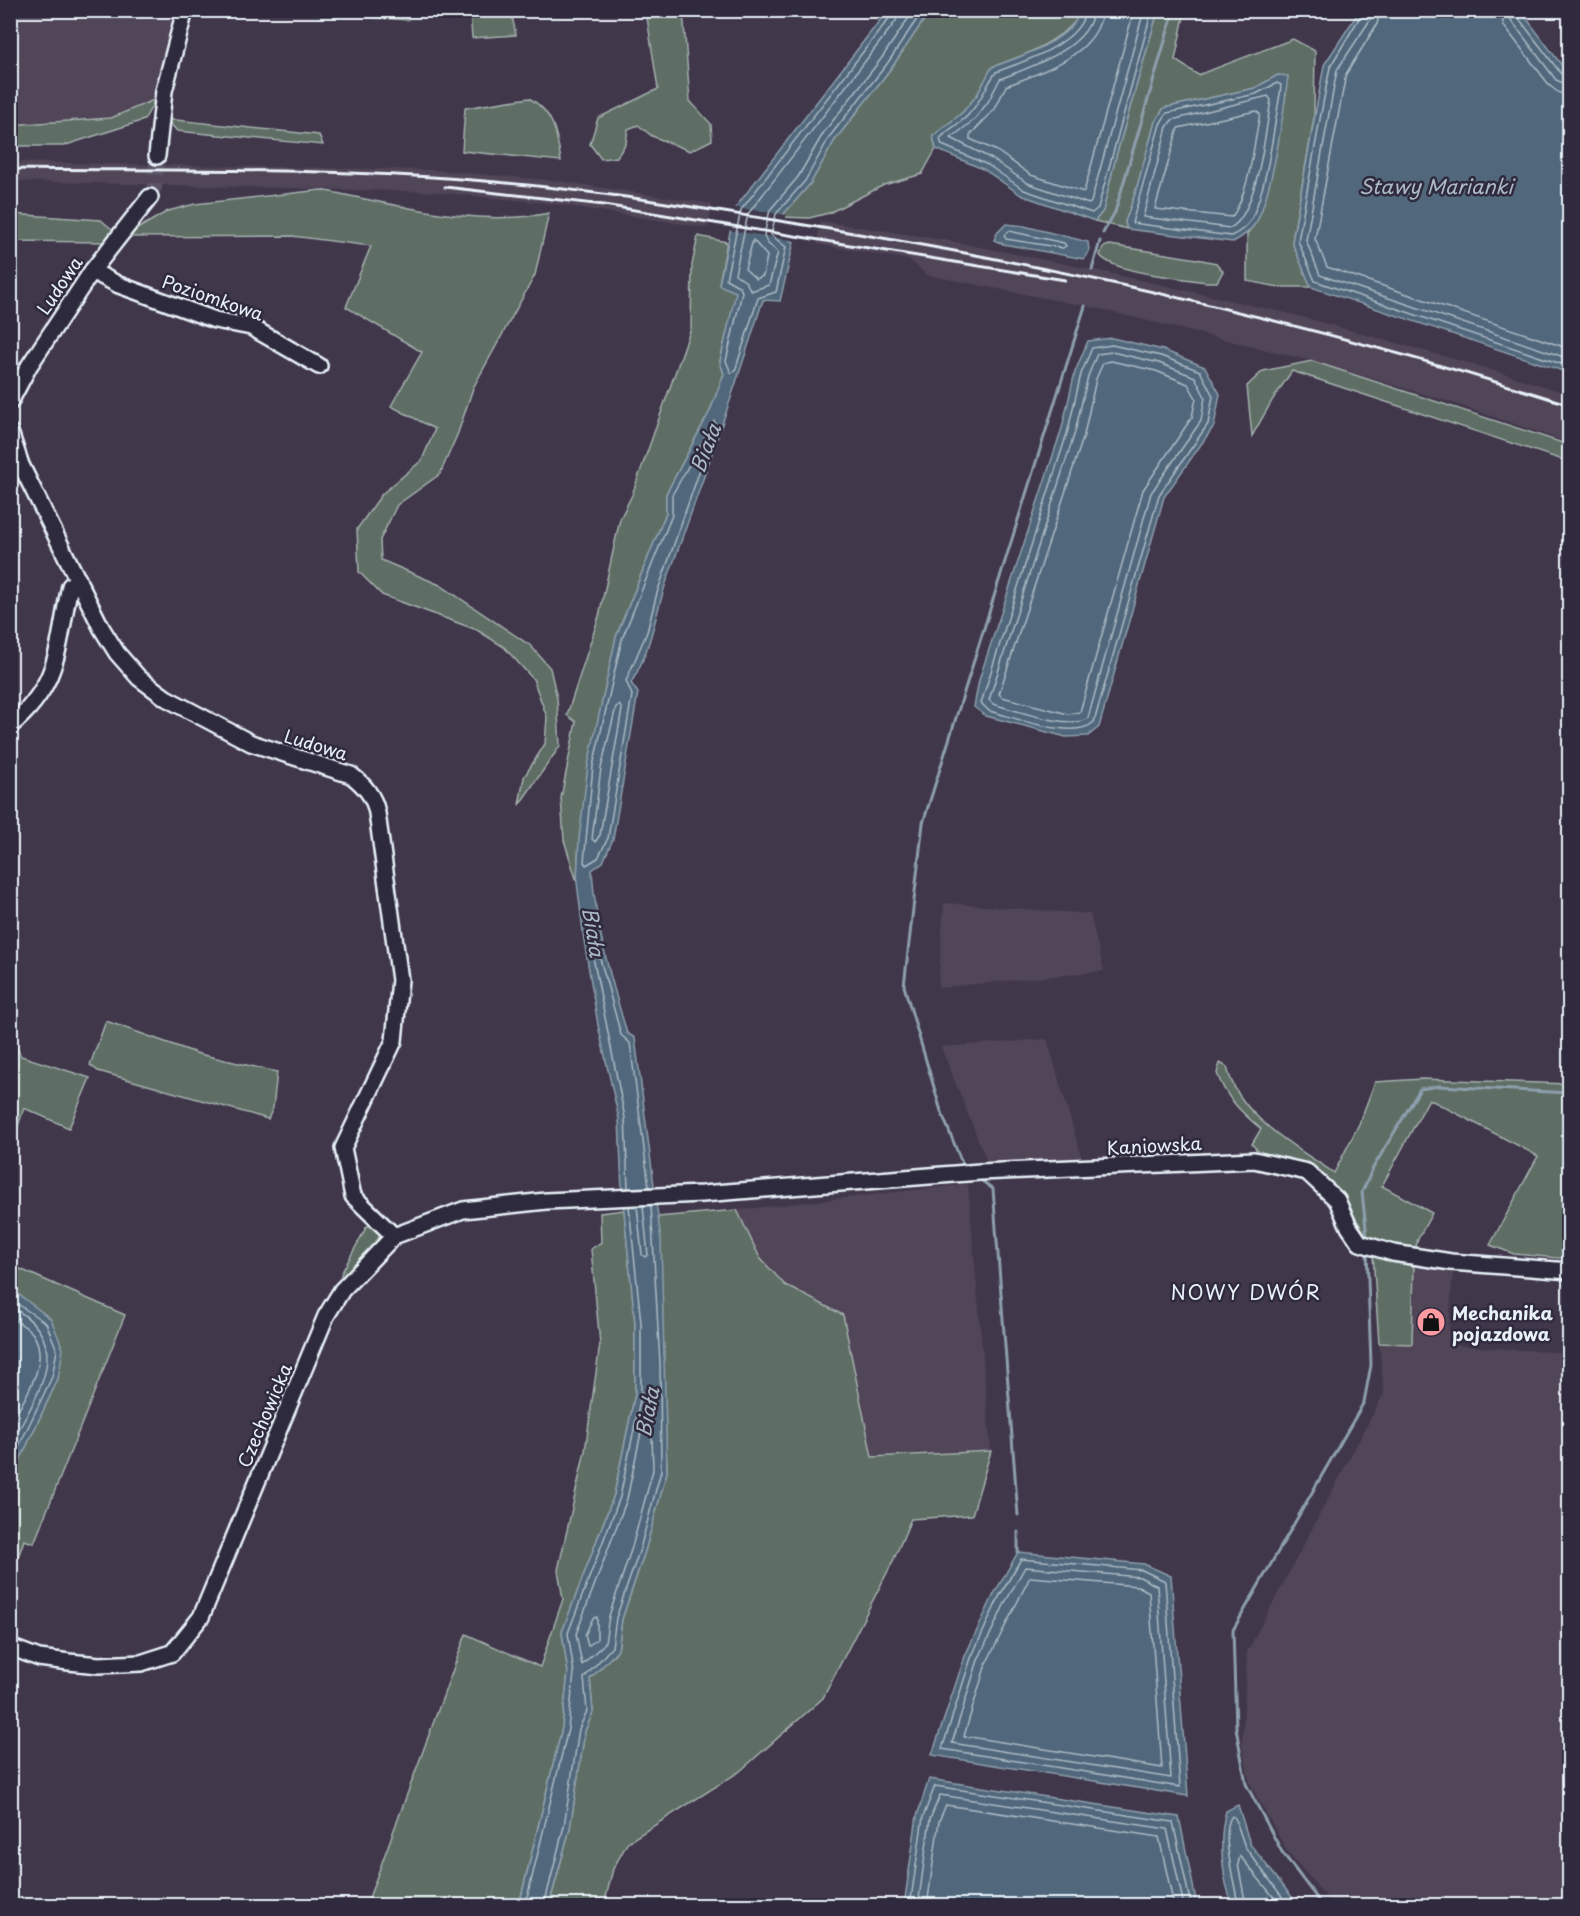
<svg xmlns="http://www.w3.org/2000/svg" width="1580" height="1916" viewBox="0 0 1580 1916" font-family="'Playpen Sans',sans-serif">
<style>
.built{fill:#514458}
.green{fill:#5f6e65;stroke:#a4b0ae;stroke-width:1.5}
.water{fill:#51687b;stroke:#8d9fad;stroke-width:1.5}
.pier{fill:#41374b}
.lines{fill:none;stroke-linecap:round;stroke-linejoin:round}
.shore{stroke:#acbac6;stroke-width:1.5}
.stream{stroke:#8d9fad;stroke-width:3}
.minor-tunnel{stroke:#5a5365;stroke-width:15;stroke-dasharray:15 8;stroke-linecap:butt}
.minor-casing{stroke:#e8f1f8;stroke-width:20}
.minor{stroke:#2f2a3d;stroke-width:15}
.rail{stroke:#e8f1f8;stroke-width:3}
.labels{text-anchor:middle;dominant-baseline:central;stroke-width:5;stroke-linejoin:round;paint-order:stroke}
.street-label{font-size:18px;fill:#e8f1f8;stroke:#2f2a3d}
.poi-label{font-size:18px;font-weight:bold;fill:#e8f1f8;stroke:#2f2a3d;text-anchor:start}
.water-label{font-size:20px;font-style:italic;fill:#acbac6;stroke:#2f2a3d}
.neighbourhood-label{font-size:20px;letter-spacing:1.5px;fill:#e8f1f8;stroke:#2f2a3d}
</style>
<rect width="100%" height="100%" fill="#41374b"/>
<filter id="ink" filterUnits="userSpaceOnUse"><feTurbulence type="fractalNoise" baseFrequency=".0167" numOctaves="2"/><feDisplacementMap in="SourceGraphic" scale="12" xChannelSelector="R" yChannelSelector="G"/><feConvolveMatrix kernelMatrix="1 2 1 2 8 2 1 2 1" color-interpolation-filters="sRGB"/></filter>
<g filter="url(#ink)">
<!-- built -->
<g class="built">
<polygon points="10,11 177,11 156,99 111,118 11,125"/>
<polygon points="11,162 433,170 558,181 712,204 708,228 555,204 435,192 11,181"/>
<polygon points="820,221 945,240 1100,271 1295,315 1472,364 1569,394 1569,443 1444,400 1312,361 1095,308 927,275 910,260 817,244"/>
<polygon points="944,903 1090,914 1104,971 938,988"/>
<polygon points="1047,1039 1083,1162 988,1164 941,1047"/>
<polygon points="968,1184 991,1451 872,1457 843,1315 786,1285 760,1258 737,1210"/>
<polygon points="1414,1266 1453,1270 1448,1345 1569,1353 1569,1905 1334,1906 1287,1851 1250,1784 1242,1745 1247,1652 1384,1393 1379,1343 1412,1344"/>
</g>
<!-- green -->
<g class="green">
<polygon points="373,11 404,11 408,20 367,17"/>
<polygon points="470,11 511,11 516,35 472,38"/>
<polygon points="646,11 683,11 690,101 711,124 712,140 690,151 652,136 638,125 628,129 626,143 617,157 601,159 590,144 598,118 658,89"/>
<path d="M930 11H1071L1078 19C1054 44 1024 56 992 67L977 95 963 112 933 136 936 149 922 174 884 185 829 213 809 218 781 217 810 184 835 140 892 67Z"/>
<polygon points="1158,11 1185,11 1175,60 1198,75 1293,39 1315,51 1314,118 1292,242 1311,287 1279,287 1247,281 1247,234 1257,220 1273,167 1286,94 1278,75 1255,88 1164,108 1155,122 1135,194 1125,222 1127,229 1095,221 1103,211 1116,156"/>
<path d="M529 98C554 112 557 134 561 161L462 151 465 108Z"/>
<polygon points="156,99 144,120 63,146 11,146 10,125 111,118"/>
<polygon points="166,119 319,135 323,145 177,131"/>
<path d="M321 190C395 204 474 228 549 213L535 275 473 388 458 433 440 474 397 505 380 540 381 560 440 585 531 646 550 668 557 698 560 746 519 805 524 777 545 744 547 717 533 679 504 647 477 630 382 595 359 572 357 529 382 494 422 460 435 429 391 406 422 352 346 307 371 246 292 236 123 237 168 211 195 204Z"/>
<polygon points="10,214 101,220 114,231 104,242 11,241"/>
<polygon points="698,236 727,242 719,284 737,291 720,361 724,374 710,411 666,494 666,513 616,637 579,839 577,882 564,840 561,798 576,722 567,715 599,616 620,519 632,495 691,328 692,265"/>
<path d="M1110 245 1197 259 1216 263 1223 271 1217 282H1206C1184 278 1112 273 1100 255L1103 247Z"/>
<polygon points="1312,361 1569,445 1569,462 1292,371 1273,399 1252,436 1247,386 1263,371"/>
<polygon points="106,1021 199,1054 277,1072 273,1108 268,1119 98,1071 90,1065"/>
<polygon points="11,1040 14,1041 21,1056 90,1078 69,1128 24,1108 11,1147"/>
<path d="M1220 1063 1227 1067C1238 1116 1295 1146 1334 1173L1359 1124 1375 1082 1422 1079 1569 1084V1259L1514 1254 1490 1245 1538 1156 1429 1099 1382 1186 1432 1213 1418 1239 1415 1250 1384 1243 1365 1234 1339 1190 1302 1163 1261 1155 1252 1144 1261 1129C1242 1113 1225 1097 1217 1073Z"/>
<polygon points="624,1210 635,1323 635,1394 614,1495 562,1632 568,1673 562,1728 519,1905 366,1906 466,1634 540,1667 563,1599 558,1570 585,1451 600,1344 591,1249 601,1242 600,1213"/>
<polygon points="737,1210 760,1258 785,1285 843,1315 872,1457 991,1451 972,1515 911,1519 894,1559 823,1698 739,1772 628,1842 613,1869 604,1905 549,1906 570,1828 585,1731 593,1712 590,1679 618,1650 622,1619 645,1551 667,1472 658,1217"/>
<polygon points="367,1226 373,1226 381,1237 380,1245 340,1286 341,1274"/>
<polygon points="1373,1255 1392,1262 1414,1266 1412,1344 1379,1343"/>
<polygon points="11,1265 125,1315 34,1543 24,1540 11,1578 11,1479 58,1379 18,1294 11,1293"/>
</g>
<!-- water -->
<g class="water">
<path d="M1080 10 1158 11 1116 156 1103 211 1095 221 1021 195 985 170 936 149 933 136 963 112 977 95 992 67C1017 58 1074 40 1080 10Z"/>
<polygon points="1360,10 1521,11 1569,75 1569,373 1311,287 1292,242 1324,65"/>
<path d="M887 11H930L892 67 835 140 810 184 781 217 777 233 794 242 780 301 763 300C733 394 701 487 667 580 655 615 651 651 631 683L638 693 613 839 603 862 592 870C595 926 611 979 627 1033L635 1038 661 1240 667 1472 645 1551 622 1619 618 1650 590 1679 593 1712 585 1731 570 1828 549 1905 519 1906 562 1728 568 1673 562 1632 614 1495 635 1394V1323L622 1191 619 1119 598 1025 584 940 577 882 579 839 588 765 616 637 666 513V494L710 411 724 374 720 362 736 292 719 285 735 208Z"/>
<path d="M1278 75 1288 76C1284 113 1273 188 1257 221 1251 231 1243 237 1233 242L1127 229 1125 222 1135 194 1155 122 1164 108 1255 88Z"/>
<polygon points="1006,224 1024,226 1088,242 1089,251 1084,259 1003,244 994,240 997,233"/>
<polygon points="1112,338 1163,350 1205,367 1220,394 1214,426 1164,497 1099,727 1088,736 1066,737 986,716 974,707 979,680 1062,428 1075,372 1088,341"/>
<polygon points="11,1293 18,1294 51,1319 63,1349 58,1379 11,1479"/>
<polygon points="1018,1552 1144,1564 1171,1576 1188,1796 932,1755 965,1656 994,1594"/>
<polygon points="929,1779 1179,1817 1197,1905 904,1905 917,1816"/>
<path d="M1238 1805 1250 1844 1295 1901 1294 1905H1233C1222 1880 1218 1838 1226 1811Z"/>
</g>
<!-- pier -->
<polygon class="pier" points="732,207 787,215 780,232 797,241 727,230"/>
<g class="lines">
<!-- shore -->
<g class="shore">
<polyline points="892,10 890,17 741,210 726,279 740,287 742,292 726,361 731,373 735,371 758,298 776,292 786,247 771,235 776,214 805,181 830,136 887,64 923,10"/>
<polyline points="899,10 896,21 748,214 735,274 746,282 751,291 769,285 778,252 767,243 764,235 770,210 798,177 824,132 881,59 914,10"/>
<path d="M1085 10C1083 43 1022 62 996 72 986 86 981 101 969 114 961 124 948 128 940 139L942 145 988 165 1024 190 1092 213 1098 208 1152 10"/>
<path d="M1093 10C1091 48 1030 67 1000 79L988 102 974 120 951 138 992 159 1027 183 1089 204 1091 202 1144 10"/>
<path d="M1102 10C1100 54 1040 73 1006 86L995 109 970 135V139L997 151 1031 175 1084 192 1134 10"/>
<polyline points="1364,10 1330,67 1320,119 1298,241 1315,281 1570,367"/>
<polyline points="1371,10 1370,20 1337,70 1306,240 1320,275 1570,359"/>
<polyline points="1380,10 1377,24 1346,74 1315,239 1327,267 1570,349"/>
<polyline points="1500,10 1504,26 1550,86 1559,93 1570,95"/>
<polyline points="1509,10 1511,20 1556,80 1570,86"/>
<polyline points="1516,10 1517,16 1562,75 1570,78"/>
<path d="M1277 83 1281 85 1280 94C1273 132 1268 182 1252 218 1247 227 1240 232 1231 236L1132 223 1160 124 1167 113 1256 94Z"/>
<path d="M1268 96 1271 100C1266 128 1257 216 1230 228L1143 217 1167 127 1172 120Z"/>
<path d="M1256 111 1260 114C1254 144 1249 193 1232 217L1155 209 1178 128Z"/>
<polygon points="1009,231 1064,243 1066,246 1063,248 1006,239 1004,235"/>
<polygon points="753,240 767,256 763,276 756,279 745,269"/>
<path d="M1112 345 1161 356 1200 371 1213 396 1208 424 1159 495 1094 722C1074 741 1014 717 989 711L981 703 1068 430 1081 374 1092 348Z"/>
<path d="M1112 352 1159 363 1195 377 1205 397 1201 421 1151 493 1088 718C1074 731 1012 709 993 704L989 700 1075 432 1088 376 1097 354Z"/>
<polygon points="1111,361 1156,371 1188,384 1196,398 1192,417 1143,490 1080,712 1068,714 1002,697 999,694 1084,435 1096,379 1103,363"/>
<polygon points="714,421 716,424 657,593 647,632 626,681 632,695 608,838 598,858 586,865 584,862 593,766 622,639 672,515 672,495"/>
<polygon points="619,705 622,709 600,835 595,842 592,839 601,768 616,707"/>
<polyline points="628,1188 625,1118 592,952 595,949 598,951 621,1035 630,1043 649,1187"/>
<polyline points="637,1206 642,1255 645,1257 648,1255 643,1206"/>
<polyline points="10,1299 46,1323 57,1350 52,1377 10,1465"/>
<path d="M10 1306C79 1343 35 1396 10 1447"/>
<path d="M10 1317C17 1322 28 1327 33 1334 52 1362 22 1401 10 1426"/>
<polygon points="651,1402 653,1470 632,1547 609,1616 605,1643 582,1665 576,1634 627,1499 647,1404"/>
<polygon points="1021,1559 1142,1570 1165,1581 1180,1787 942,1749 971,1658 999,1597"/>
<polygon points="1025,1567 1140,1577 1157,1586 1171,1778 952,1743 978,1660 1006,1601"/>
<polygon points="1030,1577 1138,1586 1149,1592 1162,1768 964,1736 986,1664"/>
<polygon points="597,1617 597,1639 588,1646 585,1635 593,1618"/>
<polyline points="525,1906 568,1729 574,1673 568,1633 620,1497 641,1395 641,1323 629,1206"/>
<polyline points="544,1906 564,1826 579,1729 587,1711 584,1678 612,1647 616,1618 640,1549 661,1471 660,1364 651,1205"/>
<polyline points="910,1906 923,1817 935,1786 1173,1822 1191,1906"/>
<polyline points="918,1906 930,1819 940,1795 1167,1829 1184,1906"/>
<polyline points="927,1906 939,1821 946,1805 1159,1837 1174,1906"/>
<path d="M1238 1906C1236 1886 1219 1832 1232 1816L1235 1818 1245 1847 1289 1906"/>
<polyline points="1246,1906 1238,1864 1240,1856 1281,1906"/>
</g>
<!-- stream -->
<g class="stream">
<polyline points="1103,233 1115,212 1174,10"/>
<polyline points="1092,270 1100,241"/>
<polyline points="964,1168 941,1111 904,986 923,823 1085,306"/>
<polyline points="982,1181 993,1189 1018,1515"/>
<polyline points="1367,1238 1362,1192 1373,1168 1420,1089 1439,1086 1570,1093"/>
<polyline points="1018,1552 1018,1532"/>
<polyline points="1323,1906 1282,1852 1246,1784 1236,1728 1233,1630 1364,1402 1371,1365 1367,1250"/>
</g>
<!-- minor-tunnel -->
<polyline class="minor-tunnel" points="150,197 155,186 157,156"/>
<!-- minor casing -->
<g class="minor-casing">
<g id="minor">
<polyline points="157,156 164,91 185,10"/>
<polyline points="92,271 119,285 215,320 251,327 319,366"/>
<polyline points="10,402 29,366 92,271 150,197"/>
<path d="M10 432 21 465 102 629 117 653 139 678 166 698 251 743 351 775C364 785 374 796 377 813L400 980 394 1041 343 1148 353 1196 394 1236"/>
<path d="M10 726C61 684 57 645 70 586L78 579"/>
<polyline points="10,1647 39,1658 69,1662 99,1665 141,1663 172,1653 201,1617 326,1316 342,1290 394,1236 463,1210 546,1201 702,1194 980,1172 1254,1160 1307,1172 1337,1200 1349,1227 1360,1243 1393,1253 1451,1262 1570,1271"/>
</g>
</g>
<!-- minor -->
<use href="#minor" class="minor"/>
<!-- rail -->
<g class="rail">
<path d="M10 169C172 171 335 167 496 182 591 190 685 206 780 221 1048 263 1311 322 1570 405"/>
<polyline points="445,187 604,205 1065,280"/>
</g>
</g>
</g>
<!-- icons -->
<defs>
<g id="shop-disc" transform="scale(1.5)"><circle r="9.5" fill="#ff9aa2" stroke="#2f2a3d"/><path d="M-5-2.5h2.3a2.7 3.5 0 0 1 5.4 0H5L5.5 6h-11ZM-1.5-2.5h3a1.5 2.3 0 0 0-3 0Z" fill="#111"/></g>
</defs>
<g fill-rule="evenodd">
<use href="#shop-disc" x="1431" y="1322"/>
</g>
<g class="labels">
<!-- street labels -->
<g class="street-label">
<text transform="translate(59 285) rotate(-56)">Ludowa</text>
<text transform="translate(213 297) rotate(19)">Poziomkowa</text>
<text transform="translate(316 744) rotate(17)">Ludowa</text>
<text transform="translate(1154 1145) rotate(-3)">Kaniowska</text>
<text transform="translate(264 1415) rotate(-67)">Czechowicka</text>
</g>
<!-- poi labels -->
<g class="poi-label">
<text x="1452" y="1312">Mechanika<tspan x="1452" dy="21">pojazdowa</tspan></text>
</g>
<!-- water labels -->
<g class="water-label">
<text x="1436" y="186">Stawy Marianki</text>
<text transform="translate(705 448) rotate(-69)">Biała</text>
<text transform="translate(594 932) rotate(81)">Biała</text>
<text transform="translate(647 1412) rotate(-79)">Biała</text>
</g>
<!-- neighbourhood labels -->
<g class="neighbourhood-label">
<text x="1246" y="1292">NOWY DWÓR</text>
</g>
</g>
<!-- margin -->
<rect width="1580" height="1916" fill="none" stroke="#2f2a3d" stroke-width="36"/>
<rect x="18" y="18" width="1544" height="1880" fill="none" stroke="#e8f1f8" stroke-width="2" filter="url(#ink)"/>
</svg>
